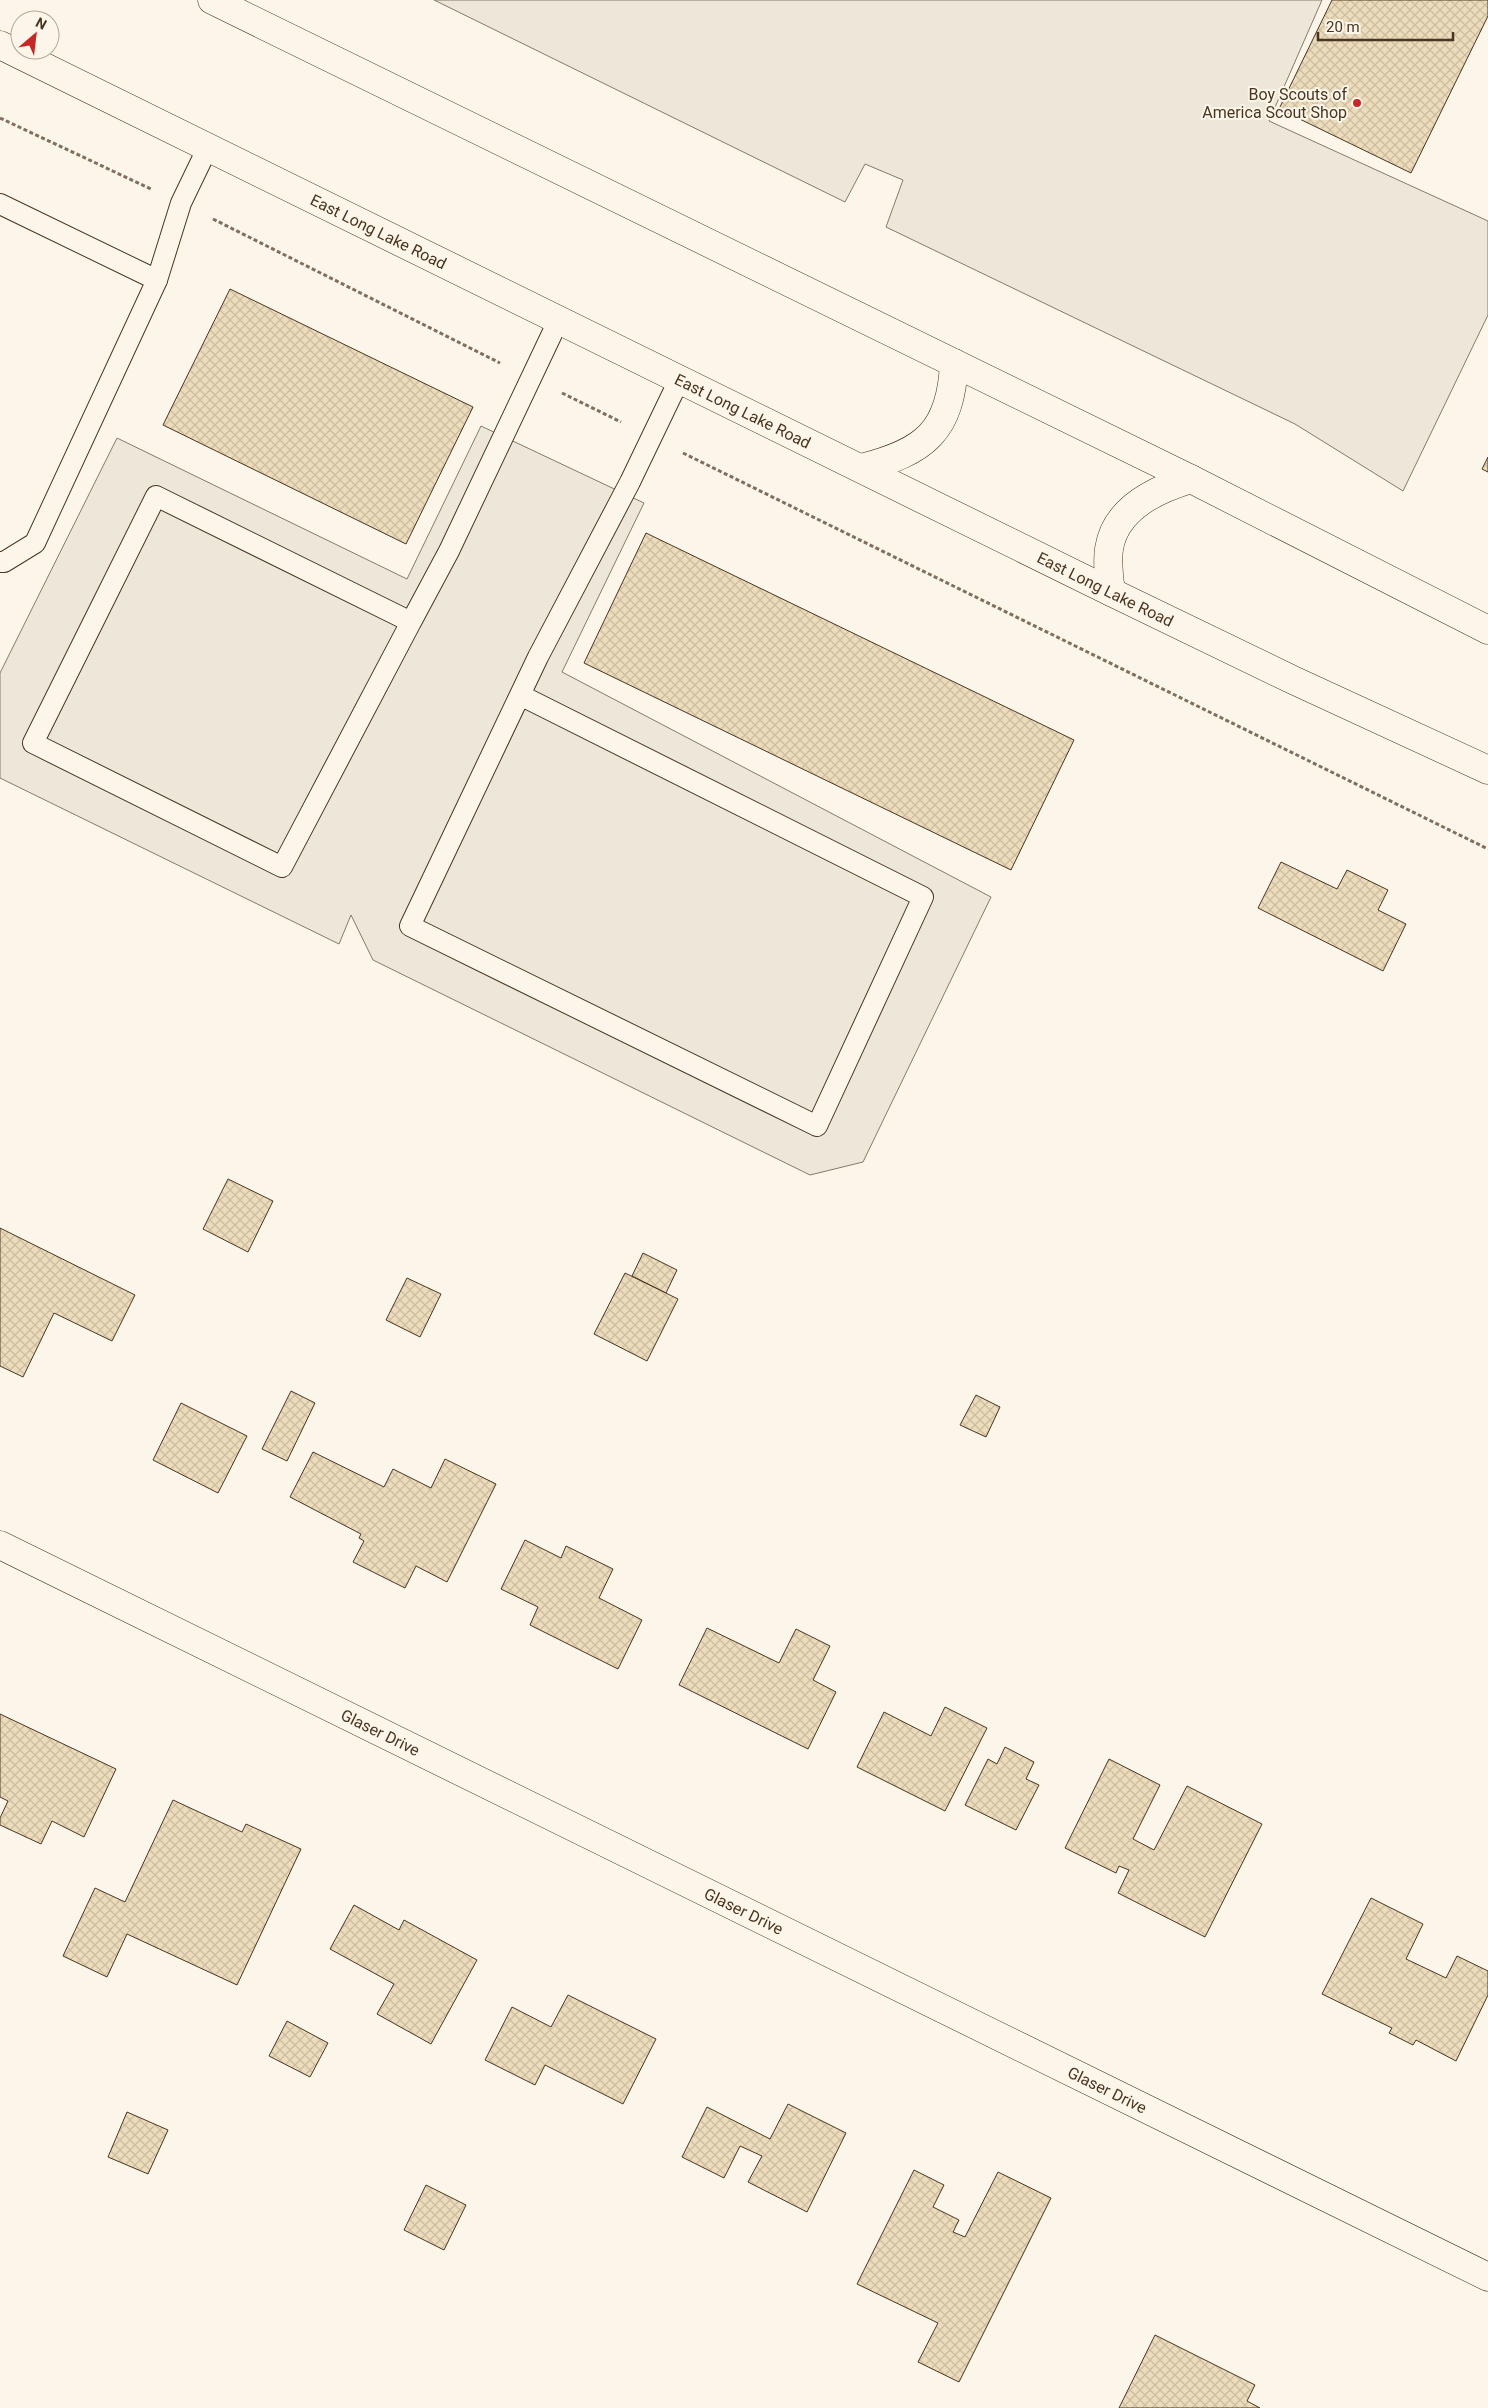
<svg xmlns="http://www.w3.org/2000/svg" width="1488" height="2408" viewBox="0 0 1488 2408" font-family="Roboto,sans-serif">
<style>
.parking{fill:#ede7d9;stroke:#887966}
.building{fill:url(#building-cross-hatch);stroke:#4a3520}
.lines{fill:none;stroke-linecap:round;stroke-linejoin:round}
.service-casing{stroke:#4a3520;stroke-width:22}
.minor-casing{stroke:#4a3520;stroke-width:29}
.secondary-casing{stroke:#4a3520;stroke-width:29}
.path{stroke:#7f6f5c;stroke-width:3;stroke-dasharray:4 2.5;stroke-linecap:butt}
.service{stroke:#fbf6e9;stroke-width:20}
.minor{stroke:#fbf6e9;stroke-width:28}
.secondary{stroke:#fbf6e9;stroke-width:28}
.poi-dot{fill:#c62828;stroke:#fbf6e9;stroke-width:2}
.labels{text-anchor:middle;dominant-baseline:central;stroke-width:4;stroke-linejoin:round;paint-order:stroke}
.poi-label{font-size:16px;fill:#4a3520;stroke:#fbf6e9;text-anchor:end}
.street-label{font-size:16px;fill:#4a3520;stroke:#fbf6e9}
</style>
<defs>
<pattern id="building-cross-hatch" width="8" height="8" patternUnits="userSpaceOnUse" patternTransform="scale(1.25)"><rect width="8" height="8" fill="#ecdcbc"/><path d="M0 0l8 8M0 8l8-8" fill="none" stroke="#ccbda1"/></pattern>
</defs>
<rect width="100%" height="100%" fill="#fbf6e9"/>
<!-- parking -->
<g class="parking">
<polygon points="434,0 1322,0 1269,121 1488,221 1488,315 1403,491 1295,424 886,227 903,180 865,164 845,202"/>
<polygon points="481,426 644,503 562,672 991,897 863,1162 810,1175 373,960 351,915 339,944 0,778 0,673 117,438 407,579"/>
</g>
<!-- building -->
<g class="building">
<polygon points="1332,0 1488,0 1488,16 1411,173 1279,109"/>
<polygon points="230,289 473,407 406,544 163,425"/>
<polygon points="1488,457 1488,472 1482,469"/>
<polygon points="646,533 1074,740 1011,870 584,663"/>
<polygon points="1281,862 1337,889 1347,870 1388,890 1378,910 1406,924 1383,971 1258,908"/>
<polygon points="228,1179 273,1201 248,1252 203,1229"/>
<polygon points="0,1228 135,1295 112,1341 54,1313 23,1377 0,1366"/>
<polygon points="643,1253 677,1270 666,1293 632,1276"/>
<polygon points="625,1273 678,1299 647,1361 594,1334"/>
<polygon points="407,1278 441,1294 420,1337 386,1320"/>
<polygon points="291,1391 315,1403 287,1461 262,1449"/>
<polygon points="976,1395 1000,1407 986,1437 960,1425"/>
<polygon points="181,1403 247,1436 218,1493 153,1460"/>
<polygon points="313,1452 384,1487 393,1469 431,1488 445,1459 496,1484 447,1582 416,1566 405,1588 353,1562 364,1541 359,1538 361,1534 290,1497"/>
<polygon points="525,1540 561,1558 566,1546 613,1569 599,1598 642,1620 618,1669 530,1625 538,1607 501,1589"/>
<polygon points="707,1628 779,1663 796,1629 830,1646 813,1680 836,1692 808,1749 679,1685"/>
<polygon points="945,1707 987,1728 945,1811 857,1767 884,1712 931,1736"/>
<polygon points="0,1714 116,1769 84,1837 52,1821 41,1844 0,1825 0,1818 8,1801 0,1797"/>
<polygon points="1005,1747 1034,1762 1026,1779 1039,1785 1016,1830 965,1805 988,1759 997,1764"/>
<polygon points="1109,1759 1160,1785 1133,1839 1154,1850 1187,1786 1262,1824 1205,1937 1118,1893 1129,1870 1119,1866 1116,1873 1065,1848"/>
<polygon points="173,1800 242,1832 246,1824 301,1849 237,1985 127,1934 107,1977 63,1956 95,1888 125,1902"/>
<polygon points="1371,1898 1423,1924 1406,1959 1446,1978 1457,1956 1488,1971 1488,1995 1456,2061 1416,2040 1413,2045 1389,2033 1392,2028 1322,1994"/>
<polygon points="354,1905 399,1930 404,1920 477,1960 431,2044 377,2014 394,1984 330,1949"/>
<polygon points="568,1995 656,2039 623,2104 545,2065 535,2085 485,2060 512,2007 551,2027"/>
<polygon points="287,2021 328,2043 310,2077 269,2056"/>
<polygon points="788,2104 846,2133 807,2212 748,2182 762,2156 740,2146 724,2178 682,2157 707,2107 770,2139"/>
<polygon points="127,2112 168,2130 148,2174 108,2157"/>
<polygon points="914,2170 944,2185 933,2207 959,2220 953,2232 965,2237 998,2172 1051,2198 959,2382 918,2362 938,2323 857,2284"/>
<polygon points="426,2185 466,2205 444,2250 404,2230"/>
<polygon points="1155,2335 1255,2385 1247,2401 1260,2408 1119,2408"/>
</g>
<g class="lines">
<!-- service casing -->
<g class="service-casing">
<g id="service">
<polyline points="0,204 157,280"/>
<polyline points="0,562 4,562 35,543 157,280 181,203 208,147"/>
<polyline points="411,622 282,867 33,743 156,496 411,622 449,551 559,319"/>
<polyline points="520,695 923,897 817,1126 410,926 538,657 630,482 680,378"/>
</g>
</g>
<!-- minor casing -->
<g class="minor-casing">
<g id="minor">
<path id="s1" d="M0 1545 1488 2277"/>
</g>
</g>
<!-- secondary casing -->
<g class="secondary-casing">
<g id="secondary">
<polyline points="212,0 1191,479 1488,630"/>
<path id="s2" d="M0 45 1111 592 1293 680 1488 770"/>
<path d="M861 468C925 452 951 431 954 363"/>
<path d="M1111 592C1109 577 1107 563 1109 549 1115 508 1157 489 1191 479"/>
</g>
</g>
<!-- path -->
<g class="path">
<polyline points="0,118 151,189"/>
<polyline points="213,219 500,363"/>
<polyline points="562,393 621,422"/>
<polyline points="683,453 1488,849"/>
</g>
<!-- service -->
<use href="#service" class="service"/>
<!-- minor -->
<use href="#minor" class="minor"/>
<!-- secondary -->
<use href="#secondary" class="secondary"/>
</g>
<!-- markers -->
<circle class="poi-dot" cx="1357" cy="103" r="5"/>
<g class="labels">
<!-- poi labels -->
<g class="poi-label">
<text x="1347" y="94">Boy Scouts of<tspan x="1347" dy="18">America Scout Shop</tspan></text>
</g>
<!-- street labels -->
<g class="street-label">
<text stroke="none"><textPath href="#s2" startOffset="422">East Long Lake Road</textPath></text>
<text stroke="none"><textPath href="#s2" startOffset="828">East Long Lake Road</textPath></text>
<text stroke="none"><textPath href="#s2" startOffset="1232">East Long Lake Road</textPath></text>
<text stroke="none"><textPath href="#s1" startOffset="424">Glaser Drive</textPath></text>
<text stroke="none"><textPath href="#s1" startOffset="829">Glaser Drive</textPath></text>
<text stroke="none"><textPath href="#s1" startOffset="1234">Glaser Drive</textPath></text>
</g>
</g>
<!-- north arrow -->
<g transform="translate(35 35) rotate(28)"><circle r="24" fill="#fbf6e9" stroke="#b4a999"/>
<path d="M0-4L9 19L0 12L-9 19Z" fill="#c62828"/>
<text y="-8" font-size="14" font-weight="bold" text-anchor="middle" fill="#4a3520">N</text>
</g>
<!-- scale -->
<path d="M1318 32v8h135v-8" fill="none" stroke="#4a3520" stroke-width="2.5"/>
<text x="1326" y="32" font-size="15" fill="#4a3520" stroke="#fbf6e9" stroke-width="4" paint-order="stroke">20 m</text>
</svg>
